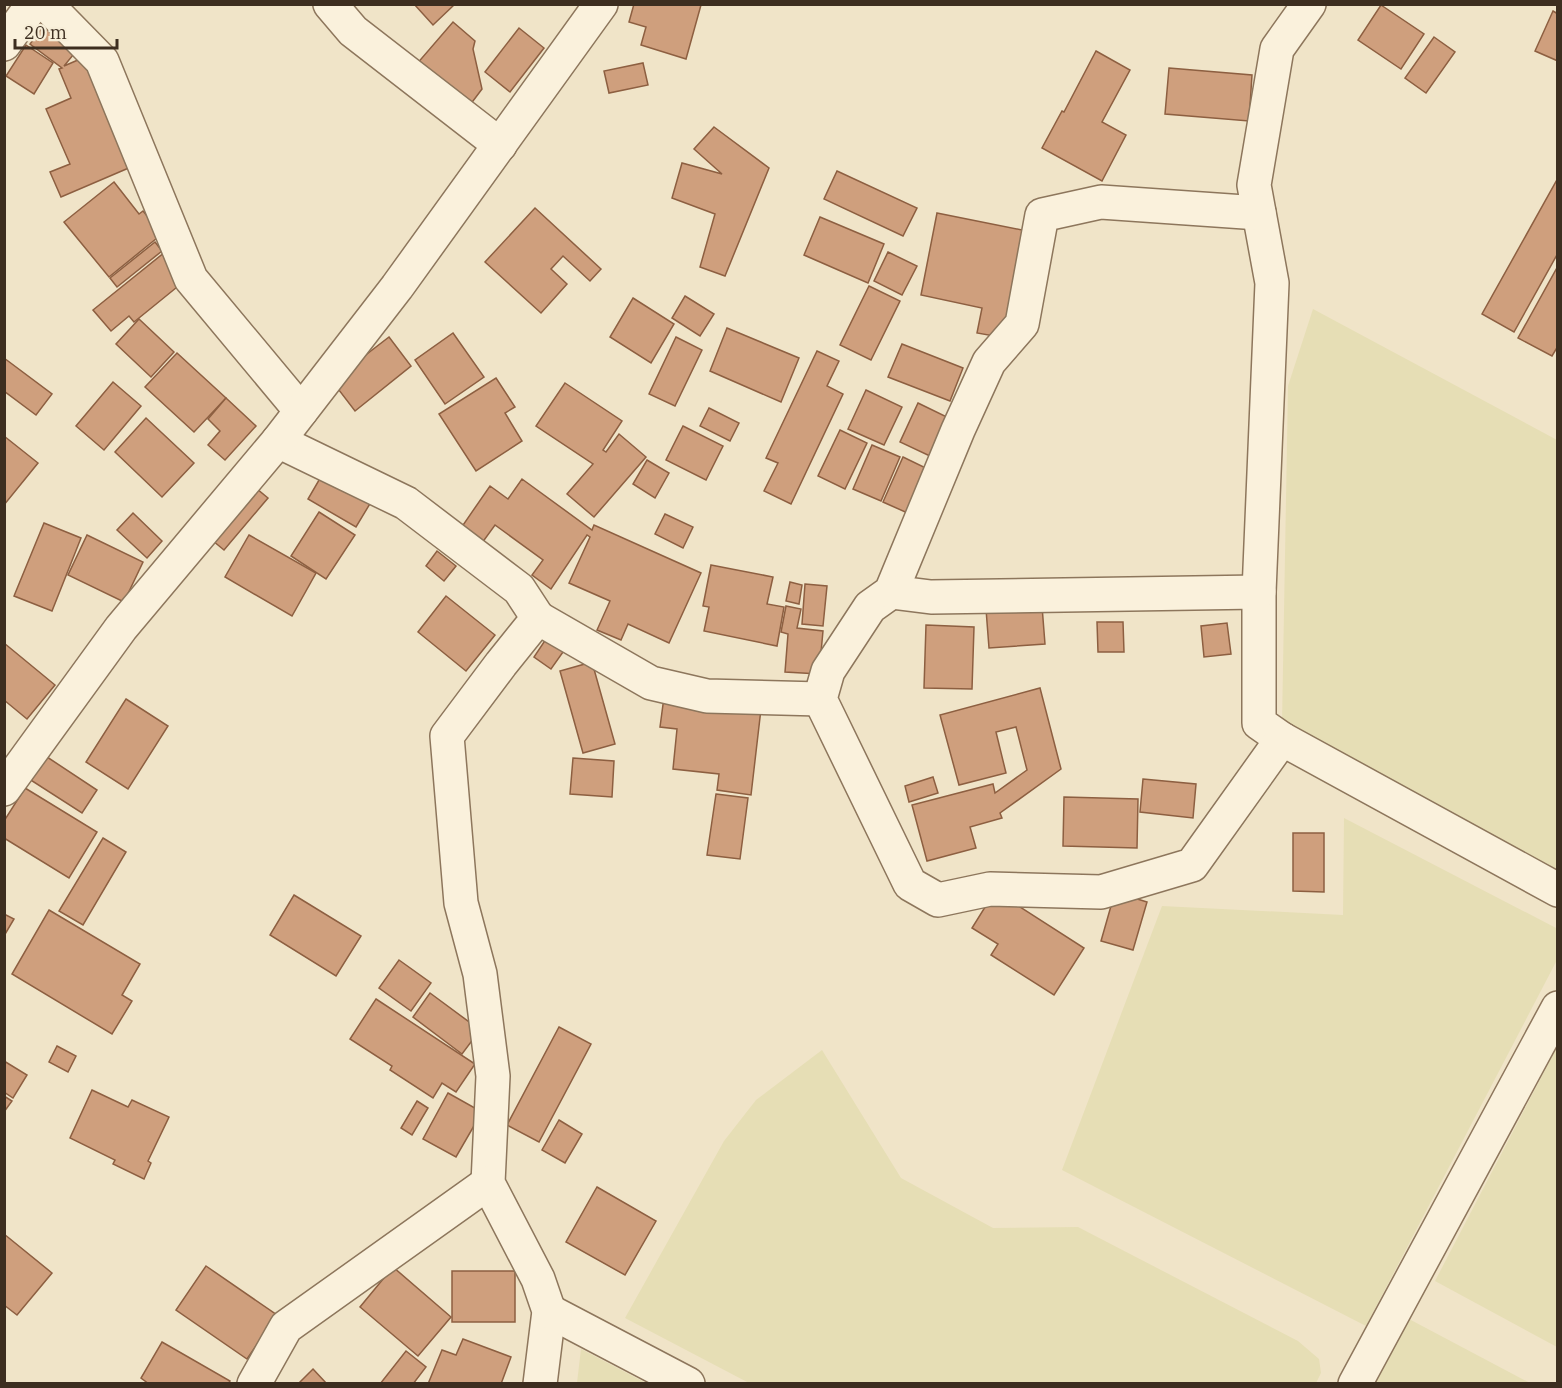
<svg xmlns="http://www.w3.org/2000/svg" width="1562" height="1388" viewBox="0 0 1562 1388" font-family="'IBM Plex Serif',serif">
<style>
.farmland{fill:#e6deb5}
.building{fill:#cf9f7d;stroke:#8d5f41;stroke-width:1.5}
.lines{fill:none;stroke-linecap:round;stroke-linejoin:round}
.street-casing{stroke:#8d765c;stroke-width:36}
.street{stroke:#faf1dc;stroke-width:33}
</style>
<rect width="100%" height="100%" fill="#f0e4c8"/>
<!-- farmland -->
<g class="farmland">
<polygon points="1313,309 1557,440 1557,872 1282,723 1288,386"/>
<polygon points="1344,818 1558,929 1557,960 1366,1326 1062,1170 1162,906 1343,915"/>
<polygon points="1557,1047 1557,1347 1435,1281"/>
<polygon points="822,1050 901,1178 993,1228 1078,1227 1298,1341 1319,1359 1321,1373 1316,1383 749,1383 625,1318 724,1141 756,1100"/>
<polygon points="1409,1319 1530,1383 1375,1384"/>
<polygon points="581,1349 646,1383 647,1383 577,1383"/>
</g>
<!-- building -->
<g class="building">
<polygon points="414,4 455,4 433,25"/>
<polygon points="634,4 701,5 686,59 641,45 646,27 629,22"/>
<polygon points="1381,5 1424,34 1401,69 1358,40"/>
<polygon points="1553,11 1558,14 1558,61 1535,51"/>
<polygon points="453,22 475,41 473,49 482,89 470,105 415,66"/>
<polygon points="45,24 78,49 64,66 94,53 131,167 61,197 50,172 70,164 46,109 71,98 59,69 62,68 30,44"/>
<polygon points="519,28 544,48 510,92 485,72"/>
<polygon points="1434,37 1455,52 1426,93 1405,78"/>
<polygon points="26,45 53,63 34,94 6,76"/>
<polygon points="1096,51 1130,70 1102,122 1126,135 1102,181 1042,148 1062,111 1064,112"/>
<polygon points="643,63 648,85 609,93 604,71"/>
<polygon points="1169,68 1252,75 1249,121 1165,114"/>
<polygon points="714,127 769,168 725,276 700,267 715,214 672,198 682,163 722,174 694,149"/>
<polygon points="837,171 917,208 903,236 824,199"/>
<polygon points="1558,178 1558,253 1514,332 1482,314"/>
<polygon points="114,182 139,214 143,211 162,234 109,277 64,222"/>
<polygon points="535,208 601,269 590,281 563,256 551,269 567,284 541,313 485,262"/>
<polygon points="937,213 1027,231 1005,338 977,333 982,308 921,295"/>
<polygon points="820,217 884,244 868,283 804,255"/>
<polygon points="155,242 162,251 117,287 110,278"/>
<polygon points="165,252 187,279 134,322 129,316 111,331 93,310"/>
<polygon points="888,252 917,266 902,295 874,281"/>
<polygon points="1558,266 1558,346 1552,356 1518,338"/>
<polygon points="869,286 900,301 871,360 840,345"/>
<polygon points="685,296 714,314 700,336 672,318"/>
<polygon points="633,298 674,324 651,363 610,337"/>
<polygon points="139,319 174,352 151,377 116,344"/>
<polygon points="727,328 799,358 781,402 710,371"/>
<polygon points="453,333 484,377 445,404 415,360"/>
<polygon points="389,337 411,366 355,411 332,381"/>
<polygon points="676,337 702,350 675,406 649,394"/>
<polygon points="902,344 963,368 950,401 888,377"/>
<polygon points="817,351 839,361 827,386 843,394 791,504 764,491 778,463 766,458"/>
<polygon points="177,353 226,398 194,432 145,387"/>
<polygon points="4,358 52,394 36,415 4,391"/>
<polygon points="496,378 515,407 505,413 522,441 476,471 439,414"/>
<polygon points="113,382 141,406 104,450 76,426"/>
<polygon points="565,383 622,421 603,450 606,452 619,434 646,457 594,517 567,494 593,464 536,426"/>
<polygon points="866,390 902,407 884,445 848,429"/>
<polygon points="226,398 256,426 225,460 208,445 220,431 208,419"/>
<polygon points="918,403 951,419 932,457 900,442"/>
<polygon points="709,408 739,423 730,441 700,426"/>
<polygon points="146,418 194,463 162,497 115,452"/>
<polygon points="683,426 723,446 706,480 666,460"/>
<polygon points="840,430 867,443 845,489 818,476"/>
<polygon points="4,436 38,463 4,505"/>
<polygon points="872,445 900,457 881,501 853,489"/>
<polygon points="903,457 932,471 912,515 883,502"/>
<polygon points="647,460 669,473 655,498 633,484"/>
<polygon points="326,468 374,497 356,527 308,499"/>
<polygon points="522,479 592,530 594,525 701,573 669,643 628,624 621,640 597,630 610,601 569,583 590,537 587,535 551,589 532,575 543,560 495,525 482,543 461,528 490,486 508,499"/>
<polygon points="251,484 268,498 224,550 207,536"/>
<polygon points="319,512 355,535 326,579 291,556"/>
<polygon points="133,513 162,541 147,558 117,530"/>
<polygon points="665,514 693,527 683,548 655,534"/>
<polygon points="44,523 81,538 52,611 14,596"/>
<polygon points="87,535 143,562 124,602 68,575"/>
<polygon points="249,535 316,573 292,616 225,577"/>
<polygon points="437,551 456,566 444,581 426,566"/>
<polygon points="711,565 773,577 767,604 784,607 777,646 704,631 709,607 703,606"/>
<polygon points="790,582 802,585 799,604 786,601"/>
<polygon points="805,584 827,586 823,626 802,624"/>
<polygon points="446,596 495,635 466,671 418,632"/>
<polygon points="786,606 801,609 797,628 823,631 819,674 785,672 788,634 781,632"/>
<polygon points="1042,606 1045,644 989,648 986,609"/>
<polygon points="1097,622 1123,622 1124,652 1098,652"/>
<polygon points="1227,623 1231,654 1204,657 1201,626"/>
<polygon points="926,625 974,627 972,689 924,688"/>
<polygon points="550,633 568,645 551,669 534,657"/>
<polygon points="4,643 55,685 27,719 4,700"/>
<polygon points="592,662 615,744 583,753 560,671"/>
<polygon points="1040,688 1061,769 1000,813 1002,818 970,827 976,848 927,861 912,805 993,784 995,793 1027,770 1016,727 996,732 1006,773 959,785 940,715"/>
<polygon points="664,697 761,709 751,795 717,790 719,774 673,769 677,729 660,727"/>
<polygon points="126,699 168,726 128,789 86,762"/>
<polygon points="41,753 97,790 82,813 26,777"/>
<polygon points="573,758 614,761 612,797 570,794"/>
<polygon points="933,777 938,793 909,802 905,786"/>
<polygon points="1143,779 1196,784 1193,818 1140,812"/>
<polygon points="25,788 97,832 69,878 4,838 4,821"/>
<polygon points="716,794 748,798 740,859 707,855"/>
<polygon points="1064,797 1138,799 1137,848 1063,846"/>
<polygon points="1293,833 1324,833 1324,892 1293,891"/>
<polygon points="103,838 126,852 83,925 59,911"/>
<polygon points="995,891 1084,948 1054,995 991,955 998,944 972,928"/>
<polygon points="1115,892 1147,902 1133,950 1101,941"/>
<polygon points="294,895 361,936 336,976 270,935"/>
<polygon points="49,910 140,964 122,995 132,1001 112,1034 12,974"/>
<polygon points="4,914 14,919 4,936"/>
<polygon points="399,960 431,983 411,1011 379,988"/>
<polygon points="430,993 480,1030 462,1054 413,1017"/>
<polygon points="376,999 475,1064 456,1092 442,1083 433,1098 390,1070 392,1066 350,1039"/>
<polygon points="559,1027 591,1044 539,1142 507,1125"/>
<polygon points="57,1046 76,1056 68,1072 49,1062"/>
<polygon points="4,1061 27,1075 13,1098 4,1092"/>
<polygon points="92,1090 128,1107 132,1100 169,1117 148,1161 151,1163 144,1179 113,1164 115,1160 70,1138"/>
<polygon points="448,1093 482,1112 456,1157 423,1139"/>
<polygon points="4,1096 12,1101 4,1112"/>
<polygon points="417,1101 428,1108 412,1135 401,1128"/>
<polygon points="559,1120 582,1134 565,1163 542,1150"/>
<polygon points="597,1187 656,1221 625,1275 566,1242"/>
<polygon points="4,1234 52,1273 17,1315 4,1305"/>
<polygon points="206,1266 277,1315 247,1359 176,1310"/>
<polygon points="393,1267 451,1317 418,1356 360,1307"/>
<rect x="452" y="1271" width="63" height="51"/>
<polygon points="463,1339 511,1357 501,1384 428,1384 442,1350 456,1355"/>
<polygon points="162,1342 230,1381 228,1384 149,1384 141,1378"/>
<polygon points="406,1351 426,1367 413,1384 380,1384"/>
<polygon points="313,1369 327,1384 298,1384"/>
</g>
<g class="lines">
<!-- street casing -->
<g class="street-casing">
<g id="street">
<polyline points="46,4 102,61 191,279 301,411"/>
<polyline points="330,4 353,31 500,145"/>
<polyline points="1309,4 1277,49 1254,185 1272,283 1259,592 1259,723 1282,739 1558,890"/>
<polyline points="4,44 33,4"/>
<polyline points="1259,213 1101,202 1042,215 1022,324 989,362 958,430 891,592 870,607 828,671 820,699 910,884 938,900 990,889 1101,892 1192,865 1282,739"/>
<polyline points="278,441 406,503 519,589 538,618 501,664 447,736 461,903 480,974 493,1076 488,1183 538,1279 549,1311 540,1384"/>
<polyline points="891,592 931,597 1259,592"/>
<polyline points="538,618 651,683 707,696 820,699"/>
<polyline points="4,789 121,628 278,441 397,287 601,4"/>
<polyline points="549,1311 688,1384"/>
<polyline points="254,1384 286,1327 488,1183"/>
<polyline points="1355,1384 1558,1008"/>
</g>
</g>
<!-- street -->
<use href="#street" class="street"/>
</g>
<!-- border -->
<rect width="1562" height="1388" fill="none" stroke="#3d2e20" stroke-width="12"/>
<!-- scale -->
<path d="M15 39v9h102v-9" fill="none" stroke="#3d2e20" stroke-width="3"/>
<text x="24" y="39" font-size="18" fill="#3d2e20" stroke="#f7eed8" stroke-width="4.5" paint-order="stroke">20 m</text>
</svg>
